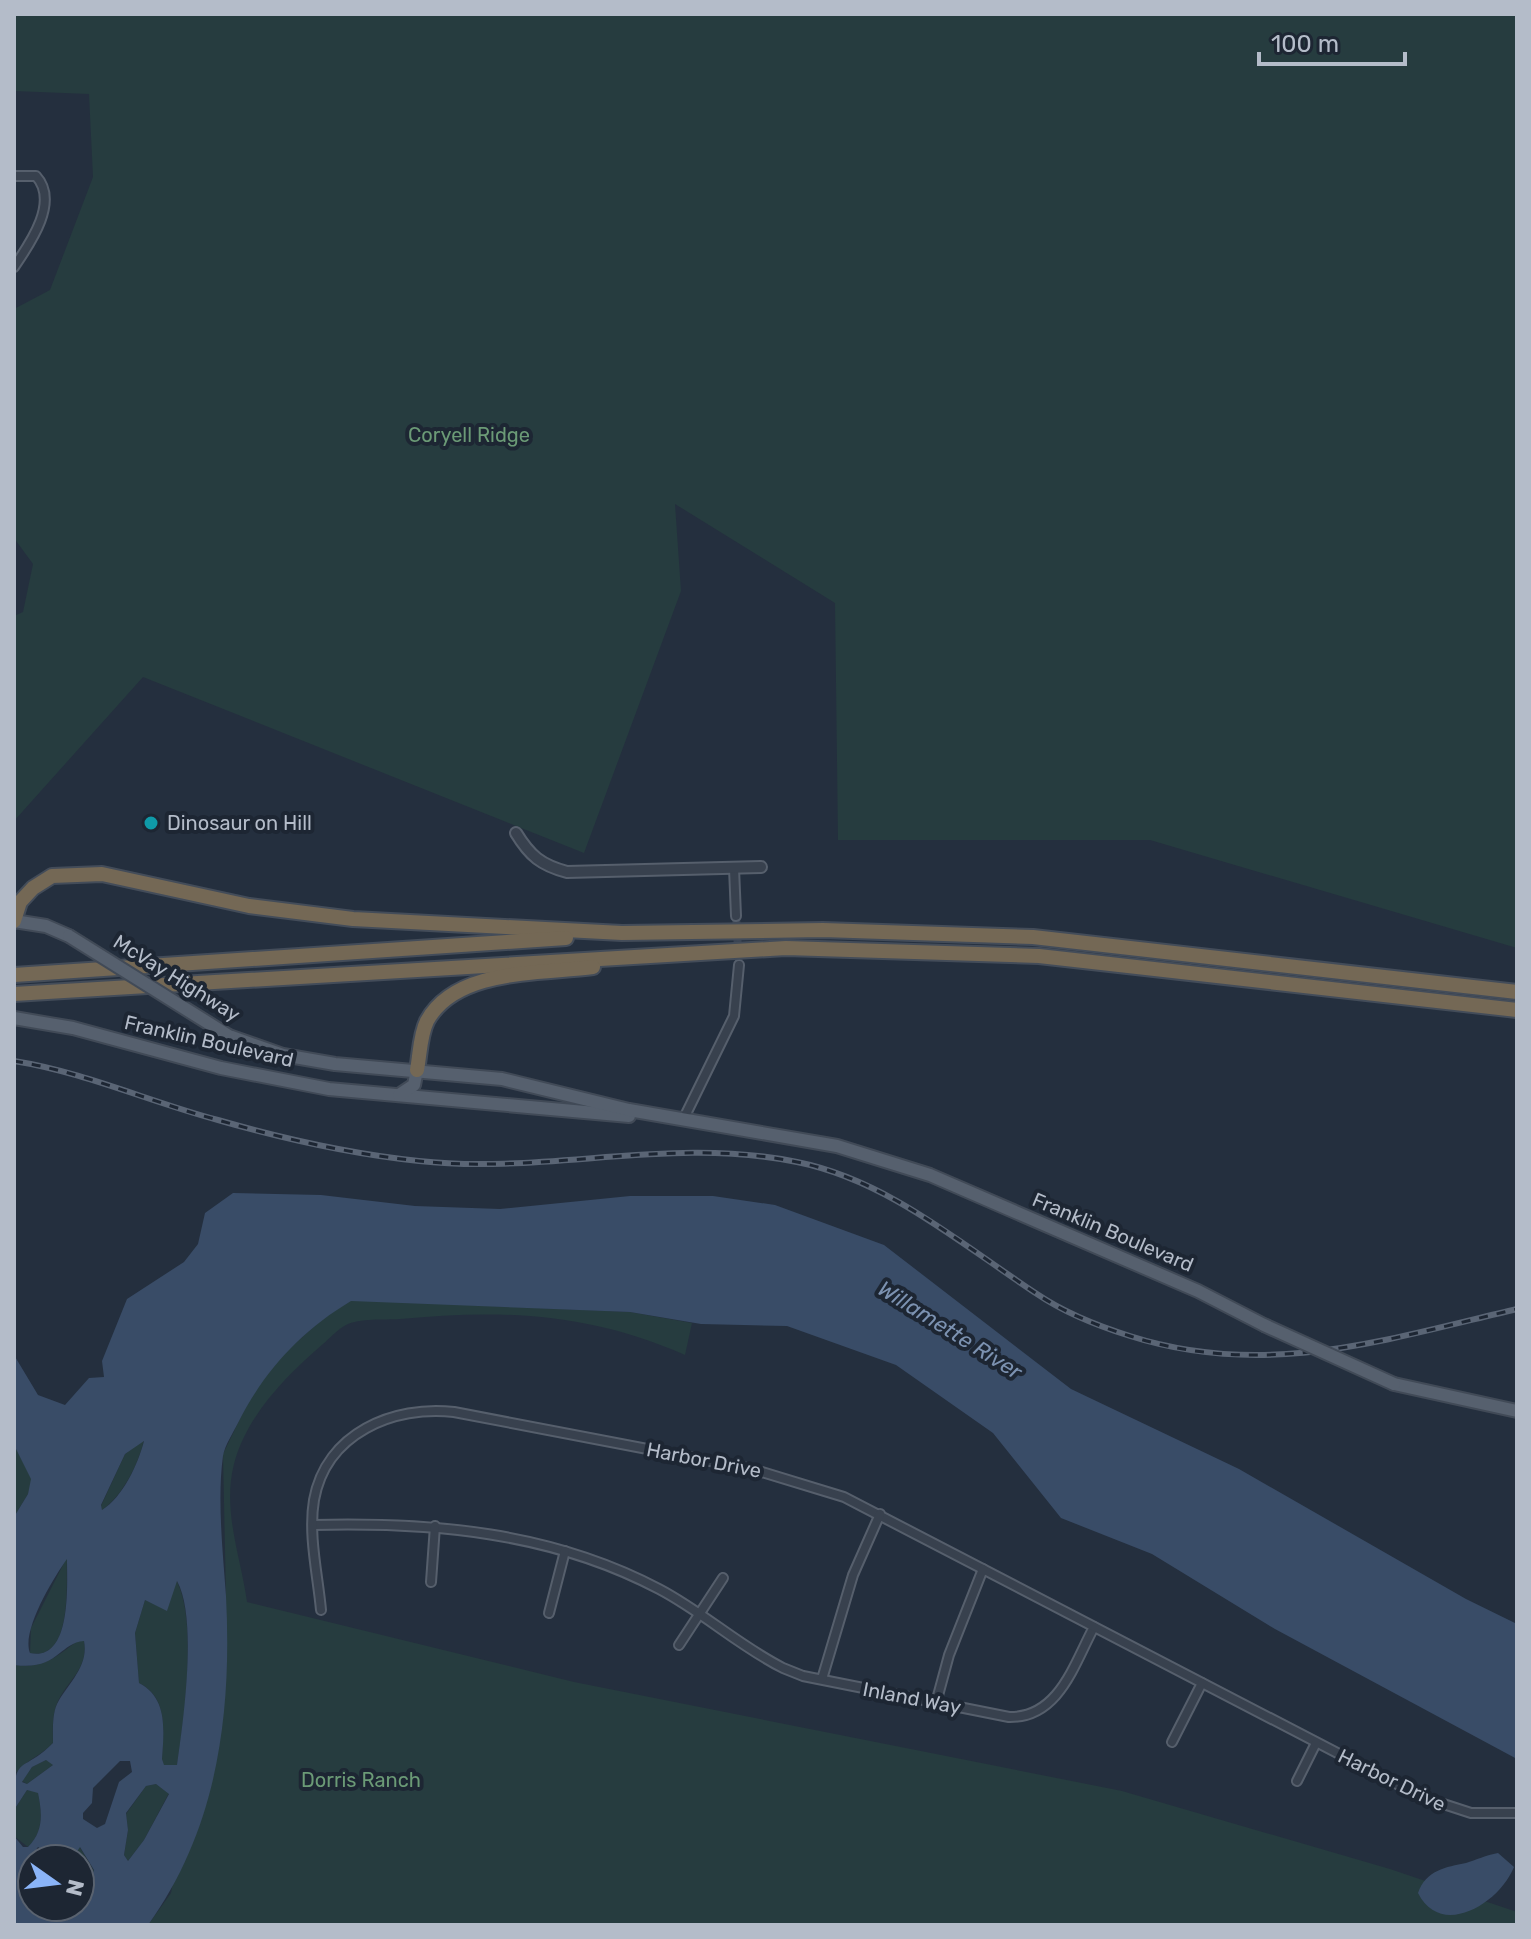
<svg xmlns="http://www.w3.org/2000/svg" width="1531" height="1939" viewBox="0 0 1531 1939" font-family="Rubik,sans-serif">
<style>
.green{fill:#263c3f}
.water{fill:#394c67;fill-rule:evenodd}
.lines{fill:none;stroke-linecap:round;stroke-linejoin:round}
.minor-tunnel{stroke:#3a4453;stroke-width:8;stroke-dasharray:8 4;stroke-linecap:butt}
.minor-casing{stroke:#565f6c;stroke-width:12}
.tertiary-casing{stroke:#565f6c;stroke-width:14}
.primary-casing{stroke:#414a57;stroke-width:16}
.motorway-casing{stroke:#434c59;stroke-width:18}
.minor{stroke:#38414e;stroke-width:8}
.tertiary{stroke:#38414e;stroke-width:10}
.primary{stroke:#56606e;stroke-width:12}
.motorway{stroke:#746855;stroke-width:14}
.rail-casing{stroke:#5a6575;stroke-width:6}
.rail{stroke:#1d2633;stroke-width:3;stroke-dasharray:9;stroke-linecap:butt}
.primary-bridge-casing{stroke:#414a57;stroke-width:16;stroke-linecap:butt}
.primary-bridge{stroke:#56606e;stroke-width:12}
.culture-dot{fill:#0f9aa8;stroke:#1d2633;stroke-width:3}
.labels{text-anchor:middle;dominant-baseline:central;stroke-width:8;stroke-linejoin:round;paint-order:stroke}
.park-label{font-size:20px;fill:#6b9a76;stroke:#1d2633}
.poi-label{font-size:20px;fill:#b4bcc9;stroke:#1d2633;text-anchor:start}
.street-label{font-size:20px;fill:#b4bcc9;stroke:#1d2633}
.water-label{font-size:22px;font-style:italic;fill:#7c92b1;stroke:#1d2633}
</style>
<rect width="100%" height="100%" fill="#242f3e"/>
<!-- green -->
<g class="green">
<polygon points="14,14 1517,14 1517,948 1150,840 838,840 835,603 675,504 681,591 584,853 143,677 14,821 14,616 23,612 33,564 14,538 14,309 50,290 93,177 89,94 14,91"/>
<path d="M351 1300 630 1312 692 1323 685 1355C589 1313 503 1309 400 1319 385 1320 359 1318 346 1325 338 1329 330 1338 323 1344 286 1376 247 1415 234 1464 222 1511 241 1557 247 1602L574 1682 1122 1791 1390 1869 1517 1912V1925H148L171 1893 226 1597 223 1454 249 1400 276 1360 325 1317Z"/>
<path d="M144 1440C138 1465 123 1495 102 1510L101 1506 125 1454Z"/>
<polygon points="14,1445 32,1479 28,1494 14,1517"/>
<path d="M67 1557C66 1584 73 1662 30 1653L31 1628Z"/>
<path d="M176 1580C198 1619 184 1722 177 1766L163 1765 162 1759C164 1731 168 1697 139 1683L135 1633 145 1600 167 1610Z"/>
<path d="M77 1641H84C90 1671 61 1684 55 1710 52 1720 53 1732 53 1743 40 1756 26 1760 14 1775V1665C41 1669 56 1658 77 1641Z"/>
<polygon points="46,1760 52,1761 53,1765 27,1784 22,1781 32,1767"/>
<polygon points="156,1784 169,1793 144,1840 128,1861 124,1855 128,1830 126,1814 146,1786"/>
<path d="M27 1790 38 1792C42 1813 44 1831 28 1847L14 1836V1810Z"/>
<polygon points="79,1846 94,1871 80,1900 80,1859 72,1859"/>
</g>
<!-- water -->
<g class="water">
<path d="M233 1193 321 1195 415 1206 500 1209 630 1196H713L775 1205 884 1245 1071 1389 1239 1469 1466 1599 1517 1624V1759L1275 1629 1152 1554 1061 1518 993 1433 896 1365 787 1326 701 1324 630 1312 351 1301C301 1331 264 1371 238 1423 233 1433 225 1445 223 1456 217 1499 223 1553 226 1596 232 1713 218 1828 148 1925H14V1836L23 1847H28C44 1831 42 1813 38 1793L27 1790 14 1810C14 1751 20 1776 53 1743 53 1731 52 1715 57 1704 68 1683 89 1667 84 1641 59 1643 58 1671 14 1665V1517L28 1494 31 1479 14 1445V1355L38 1395 65 1405 89 1378 104 1377 102 1361 127 1299 184 1262 198 1244 205 1213ZM144 1441C138 1464 123 1497 102 1510L101 1505 125 1454ZM67 1559C67 1585 72 1662 30 1653 21 1631 54 1577 67 1559ZM177 1581C198 1618 183 1723 177 1765H164L162 1759C164 1730 168 1698 139 1683L135 1633 145 1600 167 1611ZM46 1760 53 1765 27 1784 22 1782 32 1767ZM120 1761H130L132 1772 119 1782 105 1824 97 1828 83 1819V1813L92 1803 93 1788ZM156 1784 169 1794 144 1840 128 1861 124 1855 128 1830 126 1813 146 1786ZM38 1847 50 1855 72 1859 80 1847 94 1870 80 1907 66 1921 59 1920 55 1907H32V1891H24L20 1886 32 1882V1855Z"/>
<path d="M1498 1853 1514 1867C1499 1904 1441 1939 1418 1893 1426 1870 1446 1867 1466 1863 1476 1860 1486 1855 1498 1853Z"/>
</g>
<g class="lines">
<!-- minor-tunnel -->
<polyline class="minor-tunnel" points="736,916 739,965"/>
<!-- minor casing -->
<g class="minor-casing">
<g id="minor">
<path d="M14 176H36C60 202 29 245 14 267"/>
<polyline points="734,868 736,916"/>
<polyline points="683,1120 734,1016 739,965"/>
<path d="M313 1525C433 1522 551 1532 659 1589 703 1612 739 1646 783 1668L803 1676 1009 1717C1059 1718 1074 1664 1094 1627"/>
<polyline points="431,1582 435,1526"/>
<path d="M321 1610C318 1576 308 1535 314 1500 326 1433 394 1405 454 1412L752 1469 844 1497 1422 1797 1471 1813H1517"/>
<polyline points="549,1613 565,1551"/>
<polyline points="679,1645 723,1578"/>
<polyline points="822,1679 853,1575 880,1514"/>
<polyline points="936,1703 949,1655 983,1569"/>
<polyline points="1172,1742 1202,1683"/>
<polyline points="1297,1781 1316,1743"/>
</g>
</g>
<!-- tertiary casing -->
<g class="tertiary-casing">
<path id="tertiary" d="M516 833C530 856 541 865 567 872L761 867"/>
</g>
<!-- primary casing -->
<g class="primary-casing">
<g id="primary">
<polyline points="14,921 46,926 69,936"/>
<polyline points="14,1018 73,1028 221,1068 329,1089 629,1116"/>
<polyline points="229,1036 283,1055 335,1064 502,1079 629,1110 837,1146 930,1175 1198,1291 1264,1325"/>
<polyline points="399,1095 414,1085 417,1070"/>
<polyline points="1394,1384 1517,1411"/>
</g>
</g>
<!-- motorway casing -->
<g class="motorway-casing">
<g id="motorway">
<polyline points="14,921 20,902 33,888 52,876 102,874 249,906 353,919 622,933 823,930 1033,937 1517,992"/>
<polyline points="14,975 566,938"/>
<polyline points="14,994 786,948 1039,956 1517,1010"/>
<path d="M417 1070C420 1054 420 1035 427 1021 456 968 542 974 593 967"/>
</g>
</g>
<!-- minor -->
<use href="#minor" class="minor"/>
<!-- tertiary -->
<use href="#tertiary" class="tertiary"/>
<!-- primary -->
<use href="#primary" class="primary"/>
<!-- motorway -->
<use href="#motorway" class="motorway"/>
<!-- rail casing -->
<g class="rail-casing">
<path id="rail" d="M14 1061C84 1072 150 1102 218 1120 284 1139 351 1154 419 1161 545 1175 671 1136 797 1162 887 1180 961 1244 1037 1294 1065 1313 1098 1326 1130 1336 1265 1379 1385 1340 1517 1309"/>
</g>
<!-- rail -->
<use href="#rail" class="rail"/>
<!-- primary-bridge casing -->
<g class="primary-bridge-casing">
<g id="primary-bridge">
<polyline points="69,936 229,1036"/>
<polyline points="1264,1325 1394,1384"/>
</g>
</g>
<!-- primary-bridge -->
<use href="#primary-bridge" class="primary-bridge"/>
</g>
<!-- markers -->
<circle class="culture-dot" cx="151" cy="823" r="8"/>
<g class="labels">
<!-- park labels -->
<g class="park-label">
<text x="469" y="435">Coryell Ridge</text>
<text x="361" y="1780">Dorris Ranch</text>
</g>
<!-- poi labels -->
<g class="poi-label">
<text x="167" y="823">Dinosaur on Hill</text>
</g>
<!-- street labels -->
<g class="street-label">
<text transform="translate(177 978) rotate(32)">McVay Highway</text>
<text transform="translate(209 1041) rotate(13)">Franklin Boulevard</text>
<text transform="translate(1113 1232) rotate(23)">Franklin Boulevard</text>
<text transform="translate(704 1460) rotate(11)">Harbor Drive</text>
<text transform="translate(912 1698) rotate(11)">Inland Way</text>
<text transform="translate(1392 1780) rotate(26)">Harbor Drive</text>
</g>
<!-- water labels -->
<g class="water-label">
<text transform="translate(950 1330) rotate(32)">Willamette River</text>
</g>
</g>
<!-- border -->
<rect width="1531" height="1939" fill="none" stroke="#b4bcc9" stroke-width="32"/>
<!-- north arrow -->
<g transform="translate(56 1883) rotate(104)"><circle r="38" fill="#1d2633" stroke="#59626f" stroke-width="2"/>
<path d="M0-6L14 30L0 20L-14 30Z" fill="#8ab4f8"/>
<text y="-12" font-size="22" font-weight="bold" text-anchor="middle" fill="#b4bcc9">N</text>
</g>
<!-- scale -->
<path d="M1259 52v12h146v-12" fill="none" stroke="#b4bcc9" stroke-width="4"/>
<text x="1271" y="52" font-size="24" fill="#b4bcc9" stroke="#1d2633" stroke-width="6" paint-order="stroke">100 m</text>
</svg>
